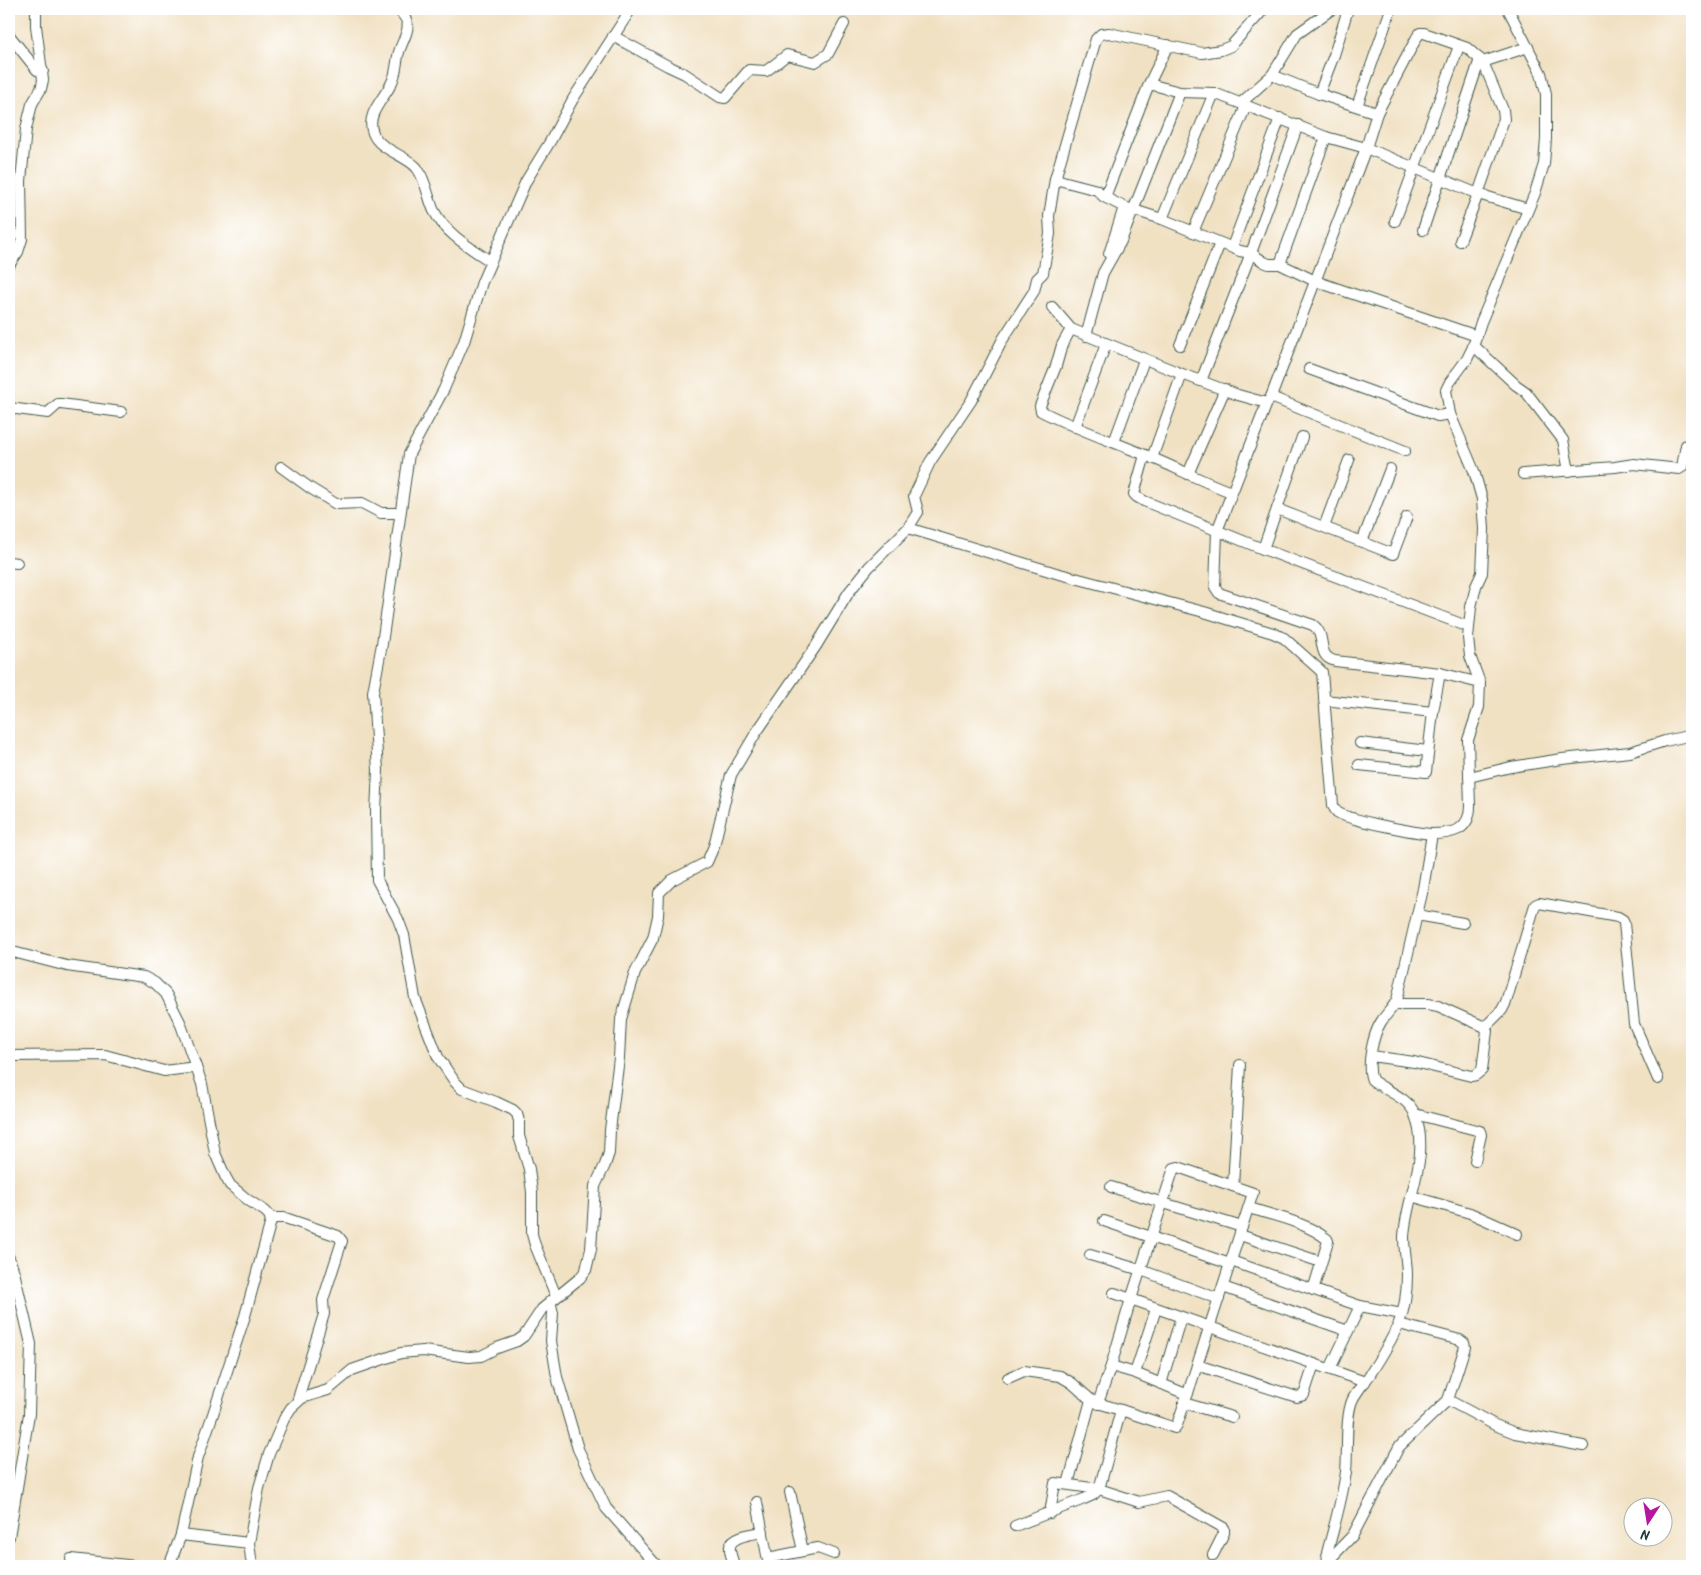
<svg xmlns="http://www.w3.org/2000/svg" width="1701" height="1575" viewBox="0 0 1701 1575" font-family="Kalam,sans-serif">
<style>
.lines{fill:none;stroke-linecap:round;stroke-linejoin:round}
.minor-casing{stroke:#3e5649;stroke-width:12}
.minor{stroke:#fff;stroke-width:10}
</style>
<rect width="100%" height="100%" fill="#fff"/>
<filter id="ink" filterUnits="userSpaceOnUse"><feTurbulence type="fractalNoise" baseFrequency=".02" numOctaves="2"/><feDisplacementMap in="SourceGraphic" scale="10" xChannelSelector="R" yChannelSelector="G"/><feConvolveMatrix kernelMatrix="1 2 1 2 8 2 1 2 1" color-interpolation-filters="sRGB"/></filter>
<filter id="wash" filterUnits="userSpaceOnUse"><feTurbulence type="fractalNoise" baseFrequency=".0096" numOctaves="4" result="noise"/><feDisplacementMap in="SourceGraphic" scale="20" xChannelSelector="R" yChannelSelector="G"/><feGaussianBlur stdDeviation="1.12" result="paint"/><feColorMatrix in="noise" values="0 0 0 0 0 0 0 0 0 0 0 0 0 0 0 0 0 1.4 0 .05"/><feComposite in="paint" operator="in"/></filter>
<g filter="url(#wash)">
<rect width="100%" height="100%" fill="#f1e1c3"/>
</g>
<g filter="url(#ink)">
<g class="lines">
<!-- minor casing -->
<g class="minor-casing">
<g id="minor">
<path d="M397 9C416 25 405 33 399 52 396 62 397 72 392 82 385 98 365 114 373 133 379 150 406 155 417 168 426 180 428 198 434 211 446 234 469 247 490 261"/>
<polyline points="9,35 37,70 43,71"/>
<polyline points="613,36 668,66 685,74 720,97 725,98 749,70 766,71 787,55 815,62 828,54 844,24"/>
<polyline points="1168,45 1149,84 1180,92 1214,93 1326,137 1366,148 1478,194 1528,209"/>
<polyline points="1272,75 1319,94 1377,113"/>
<polyline points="1319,94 1334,55 1348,9"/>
<polyline points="1241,103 1272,75 1297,34 1332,9"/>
<polyline points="1357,106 1391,9"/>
<polyline points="1055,179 1097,190 1104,197 1124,207 1162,219 1240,251 1251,253 1264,262 1269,264 1280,264 1315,281 1477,336"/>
<polyline points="1105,197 1149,84"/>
<polyline points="1162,219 1214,93"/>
<polyline points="1395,221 1459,46"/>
<polyline points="1423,230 1480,59"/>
<polyline points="1193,232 1246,106"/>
<polyline points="1460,241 1478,194 1504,119 1503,110 1483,62"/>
<polyline points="1232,247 1280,118"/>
<polyline points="1109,254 1124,207"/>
<polyline points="1280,264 1326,137"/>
<polyline points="9,265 18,252 22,239 21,181 26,129 32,104 41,89 43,80 36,26 36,9"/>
<polyline points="1052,307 1071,329 1182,374 1238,395 1267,403"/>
<path d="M1071 329 1062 345 1056 366 1040 406 1041 411C1074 428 1109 440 1143 454 1173 466 1201 481 1231 492"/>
<polyline points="1086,336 1103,273 1121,241 1180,92"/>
<polyline points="1180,345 1220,243"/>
<polyline points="1473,345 1516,385 1526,392 1563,440 1569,471"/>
<polyline points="1309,369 1438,416 1450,414"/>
<polyline points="1201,381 1251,253 1298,125"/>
<polyline points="1271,397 1405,451"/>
<polyline points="9,408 48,413 58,404 61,404 121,412"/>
<polyline points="1075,427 1106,344"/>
<polyline points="1114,442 1144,360"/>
<polyline points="1145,455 1134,494 1137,497 1144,501 1263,549 1469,627"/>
<polyline points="1152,458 1182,374"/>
<polyline points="281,467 310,488 336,504 362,503 381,513 400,513"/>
<polyline points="1188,474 1225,389"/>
<polyline points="1523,474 1615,467 1634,464 1679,469 1682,467 1686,445"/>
<polyline points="1277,509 1393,554 1407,517"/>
<polyline points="1324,527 1349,460"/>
<polyline points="908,528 918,512 914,496 930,462 971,401 1003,339 1034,291 1037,279 1043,273 1050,234 1049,216 1055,179 1096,39 1101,34 1109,33 1202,53 1221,50 1231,46 1264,9"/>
<polyline points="1362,542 1390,469"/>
<polyline points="1263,549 1302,437"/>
<polyline points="9,562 17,563"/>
<path d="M1480 683 1440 673 1335 661C1315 656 1328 636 1313 625L1219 593 1215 587 1217 531 1267 403 1271 397 1366 148 1377 113 1417 37 1420 33H1424L1467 48 1483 62 1528 47"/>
<polyline points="1324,700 1433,712"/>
<polyline points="1360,743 1428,751"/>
<polyline points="1359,765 1426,772 1433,712 1440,673"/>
<polyline points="1469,777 1511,767 1562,759 1630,752 1665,741 1692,735"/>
<polyline points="1417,915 1463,923"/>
<polyline points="9,951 67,966 144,977 155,983 166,994 180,1022 202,1084 215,1153 225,1176 230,1185 248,1200 265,1211 270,1216 271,1221 245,1316 213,1414 198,1457 181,1535"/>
<polyline points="1485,1027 1502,1010 1506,1002 1535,905 1539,903 1618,917 1623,920 1624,923 1634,1024 1658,1079"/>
<polyline points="9,1056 105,1055 164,1071 196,1067"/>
<polyline points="1371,1056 1414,1062 1471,1076 1476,1075 1482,1070 1487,1031 1485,1027 1438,1006 1428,1004 1395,1004"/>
<polyline points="1415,1114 1480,1131 1481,1135 1475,1161"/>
<polyline points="1233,1186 1240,1065"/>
<polyline points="1111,1187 1242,1227"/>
<polyline points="1411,1196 1470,1213 1517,1234"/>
<path d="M1249 1208C1275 1216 1305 1222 1327 1239L1328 1241 1313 1290"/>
<polyline points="270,1218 285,1218 338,1236 342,1241 323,1300 324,1314 297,1402"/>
<polyline points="1104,1221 1230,1264"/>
<polyline points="1240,1235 1321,1262"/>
<polyline points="1090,1255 1141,1270 1219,1299"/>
<polyline points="9,1258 14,1272 31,1344 29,1414 9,1537"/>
<polyline points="1231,1261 1360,1306"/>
<polyline points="1223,1287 1348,1331"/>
<polyline points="1114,1293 1365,1382"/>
<polyline points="556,1296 535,1245 532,1234 532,1192 529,1169 519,1136 519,1121 517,1114 513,1110 496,1102 462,1089 455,1082 438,1057 415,998 404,935 398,919 377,880 376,811 378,770 373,692 382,644 409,454 444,389 464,342 482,282 526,181 551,140 573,99 631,9"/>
<polyline points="550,1301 553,1313 551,1341 557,1377 578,1449 606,1508 657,1566"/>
<polyline points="1197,1365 1297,1397 1304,1395 1314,1364"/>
<polyline points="1330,1369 1360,1306 1402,1314"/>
<polyline points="1135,1373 1156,1309"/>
<polyline points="1008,1378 1024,1371 1060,1376 1072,1383 1091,1400 1099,1404"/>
<polyline points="1161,1384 1181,1317"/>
<polyline points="1448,1400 1495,1425 1515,1433 1583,1446"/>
<polyline points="1184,1403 1232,1417"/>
<polyline points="1121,1410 1175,1428 1177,1425 1188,1393"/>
<polyline points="1068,1484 1091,1400"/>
<polyline points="790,1492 803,1551"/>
<polyline points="757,1502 769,1566"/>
<polyline points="1050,1513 1055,1483 1099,1489 1139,1502 1167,1496 1224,1528 1224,1533 1213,1555"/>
<polyline points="1015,1526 1084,1499 1093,1495 1099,1489 1121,1410 1098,1403 1111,1366 1135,1373 1186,1394 1188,1393 1253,1193 1178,1167 1174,1168 1131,1299 1111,1366"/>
<polyline points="768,1558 818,1548 834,1554"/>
<polyline points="71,1559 136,1566"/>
<polyline points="1328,1561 1353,1535 1399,1447 1448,1400 1465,1347 1464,1343 1460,1340 1399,1324"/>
<polyline points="169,1566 181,1535 249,1543"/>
<path d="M252 1566 249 1543 259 1488 269 1454 284 1419 291 1408 302 1398 328 1390 352 1370 401 1353 423 1351 469 1357 481 1356 497 1348 517 1341 524 1336 542 1309 580 1278 586 1270 591 1249 595 1186 605 1165 609 1153 610 1130 619 1058 621 1019 635 973 653 938 658 916 659 893 672 880 707 862 714 846 731 775 756 733 816 646 849 592 869 567 908 528 1056 573 1204 612 1273 633 1284 638 1322 672 1333 805C1334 808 1335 810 1337 812 1347 820 1417 833 1432 834 1440 834 1451 833 1459 829 1467 824 1470 815 1470 806L1468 740 1479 707 1480 683 1470 656 1468 638 1471 607 1476 586 1482 573 1484 529 1482 499 1474 471 1450 414 1446 390 1450 382 1467 359 1473 347 1481 322 1535 193 1544 164 1546 139V94L1541 73 1508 9"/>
<path d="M734 1566C733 1560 729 1552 730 1546 733 1535 753 1534 763 1532"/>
<path d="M1326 1566 1328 1561 1327 1553C1334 1527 1342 1500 1346 1472 1348 1451 1345 1419 1352 1401 1356 1392 1363 1384 1369 1376 1380 1359 1391 1342 1399 1323 1405 1308 1407 1291 1407 1275 1407 1263 1404 1250 1404 1237 1406 1196 1431 1157 1415 1115 1409 1097 1385 1091 1372 1080 1366 1066 1373 1035 1381 1022 1386 1014 1393 1008 1397 1000L1423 889 1432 834"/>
</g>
</g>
<!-- minor -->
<use href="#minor" class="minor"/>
</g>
</g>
<!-- margin -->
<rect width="1701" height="1575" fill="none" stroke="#fff" stroke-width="30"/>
<!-- north arrow -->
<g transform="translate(1648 1522) rotate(192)"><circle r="24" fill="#ffffff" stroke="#a5b1ae"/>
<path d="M0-4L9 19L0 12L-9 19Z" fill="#b5179e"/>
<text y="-8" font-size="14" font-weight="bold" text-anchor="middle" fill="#1f3d34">N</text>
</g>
</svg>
